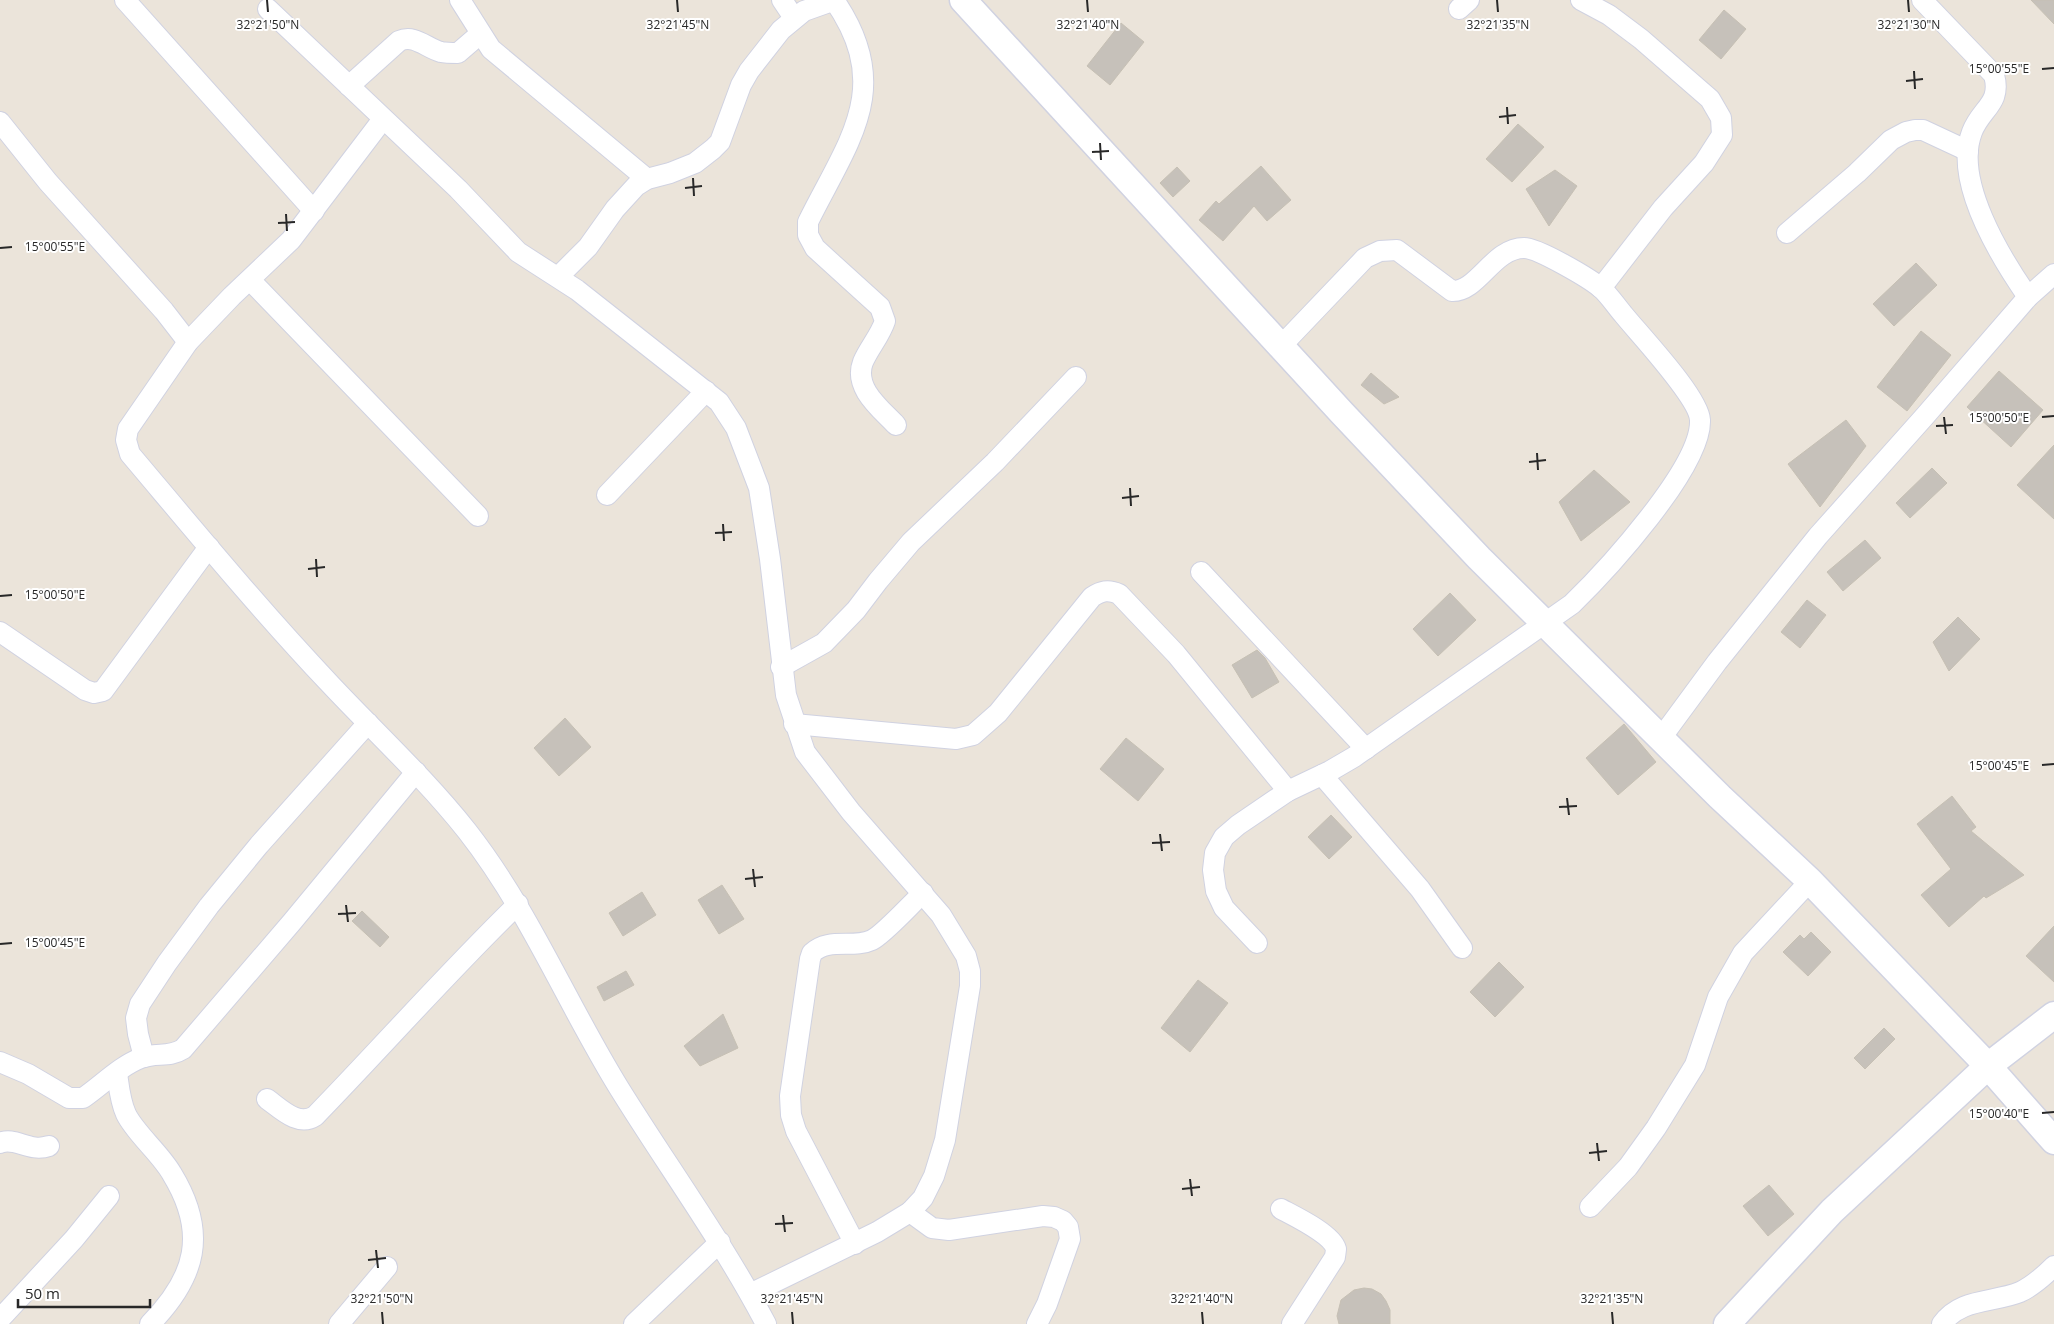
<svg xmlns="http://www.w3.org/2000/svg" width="2054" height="1324" viewBox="0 0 2054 1324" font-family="'Open Sans',sans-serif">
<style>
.building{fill:#c6c1ba;stroke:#c6c0b4}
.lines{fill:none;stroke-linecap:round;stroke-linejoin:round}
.minor-casing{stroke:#d0d2e1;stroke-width:22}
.tertiary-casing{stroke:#d0d2e1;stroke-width:29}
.minor{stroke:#fff;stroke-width:20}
.tertiary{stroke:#fff;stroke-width:26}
.ticks{fill:none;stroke:#282828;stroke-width:2}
.ticks-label{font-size:12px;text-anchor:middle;fill:#282828;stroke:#fff;stroke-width:4;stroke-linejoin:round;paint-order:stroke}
</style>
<rect width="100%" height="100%" fill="#ebe4da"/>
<!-- building -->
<g class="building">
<polygon points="2031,0 2054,0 2054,24"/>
<polygon points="1724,10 1746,29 1721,59 1699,40"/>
<polygon points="1121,23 1144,42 1110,85 1087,66"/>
<polygon points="1518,124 1544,147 1512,182 1486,159"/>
<polygon points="1261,166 1291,200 1267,221 1254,206 1223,241 1199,220 1216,201 1219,204"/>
<polygon points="1177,167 1190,181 1173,197 1160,183"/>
<polygon points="1555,170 1577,186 1549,226 1526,189"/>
<polygon points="1916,263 1937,285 1894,326 1873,304"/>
<polygon points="1921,331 1951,355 1907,411 1877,387"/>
<polygon points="1999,371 2043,410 2011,447 1967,407"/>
<polygon points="1371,373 1399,397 1384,404 1361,385"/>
<polygon points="1846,420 1866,446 1820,507 1788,464"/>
<polygon points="2054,445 2054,519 2017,485"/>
<polygon points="1932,468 1947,483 1910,518 1896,503"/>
<polygon points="1594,470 1630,502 1581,541 1559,502"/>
<polygon points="1865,540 1881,558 1843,591 1827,572"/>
<polygon points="1450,593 1476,620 1438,656 1413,629"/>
<polygon points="1807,600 1826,615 1800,648 1781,632"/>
<polygon points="1958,617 1980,639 1949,671 1933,642"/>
<polygon points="1257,650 1265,658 1279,682 1252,698 1232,665"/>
<polygon points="565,718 591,747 559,776 534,748"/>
<polygon points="1624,724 1656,762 1618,795 1586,758"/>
<polygon points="1126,738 1164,769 1138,801 1100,769"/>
<polygon points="1952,796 1976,827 1971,831 2024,875 1986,898 1984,896 1949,927 1921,895 1951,869 1917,824"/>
<polygon points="1331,815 1352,837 1329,859 1308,837"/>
<polygon points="722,885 744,919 719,934 698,900"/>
<polygon points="642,892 656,915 623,936 609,913"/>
<polygon points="362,911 389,937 380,947 352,921"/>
<polygon points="2054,926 2054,982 2026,956"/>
<polygon points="1811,932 1831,952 1808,976 1783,952 1800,935 1804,939"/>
<polygon points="1499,962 1524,987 1495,1017 1470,992"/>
<polygon points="626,971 634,985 604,1001 597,987"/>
<polygon points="1198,980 1228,1003 1190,1052 1161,1028"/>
<polygon points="723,1014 738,1048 700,1066 684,1046"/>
<polygon points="1884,1028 1895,1039 1865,1069 1854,1058"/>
<polygon points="1769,1185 1794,1214 1768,1236 1743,1206"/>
<polygon points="1364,1288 1372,1289 1381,1294 1386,1301 1390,1310 1390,1324 1339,1324 1337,1316 1341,1300 1354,1290"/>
</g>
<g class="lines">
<!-- minor casing -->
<g class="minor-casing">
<g id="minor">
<polyline points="125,0 314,211"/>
<polyline points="460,0 491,49 647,179"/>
<polyline points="782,0 794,18"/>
<path d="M834 0C895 88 848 141 808 222V235L815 248 880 307 885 321C880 336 869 348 863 362 853 388 881 409 896 425"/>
<polyline points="1581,0 1609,15 1641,39 1710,99 1721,118 1722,135 1704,163 1663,208 1601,288"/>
<path d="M1922 0 1994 75C2002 104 1981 108 1972 132 1953 181 2001 258 2028 297"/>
<polyline points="268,9 458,189 518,252 577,290 719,402 736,428 759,488 770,559 786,695 805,752 851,812 941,915 966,956 970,971 970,986 945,1140 934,1176 923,1198 910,1212 877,1232 750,1294"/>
<polyline points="1459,9 1469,0"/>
<path d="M349 86 399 41C415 34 426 48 441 52 446 53 452 53 458 53L480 34"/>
<path d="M383 119 291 240 232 296 188 342 128 429 126 440 130 454C195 531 260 610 330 684 376 733 425 778 467 831 529 910 567 1004 619 1088 668 1167 723 1242 766 1324"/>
<polyline points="0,122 48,182 164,311 188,342"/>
<polyline points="1787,233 1857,173 1891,140 1906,132 1915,130 1923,130 1968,151"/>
<polyline points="558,277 588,247 615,209 636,186 647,179 670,173 695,163 713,149 720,142 741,85 749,71 781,30 804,11 835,0"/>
<polyline points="250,280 478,516"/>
<polyline points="607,495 706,391"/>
<polyline points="1201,572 1366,749"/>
<polyline points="0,632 85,690 94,693 103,691 209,547"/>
<polyline points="781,667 824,643 856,610 878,581 911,542 995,462 1076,377"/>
<path d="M794 724 956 739 973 735 998 713 1092 597C1101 591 1108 589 1119 594L1176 654 1288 791"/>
<polyline points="1661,738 1717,662 1818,536 1925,416 2028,297 2054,274"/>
<polyline points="1322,775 1420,889 1462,948"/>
<path d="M1257 943 1224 908 1216 891 1213 870 1215 853 1224 837 1238 825 1288 791 1330 771 1354 757 1572 604C1605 572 1702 467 1700 420 1699 397 1639 334 1623 314 1616 306 1609 295 1601 288 1589 278 1538 248 1524 248 1493 248 1478 292 1452 291L1397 250 1380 251 1365 258 1282 345"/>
<polyline points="144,1057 138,1034 136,1018 140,1004 167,963 209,906 259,845 368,723"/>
<path d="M0 1062 28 1074 69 1098H83C102 1085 120 1066 141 1058 156 1052 169 1058 183 1049L292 922 416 772"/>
<path d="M117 1073C119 1087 120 1101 126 1114 135 1133 161 1154 172 1174 208 1233 196 1277 150 1324"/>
<path d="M267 1099C281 1109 298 1127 315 1116 383 1046 448 972 518 904"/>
<path d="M0 1143C15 1136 29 1153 49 1146"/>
<polyline points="1590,1207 1628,1167 1656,1128 1695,1065 1718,997 1743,953 1810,881"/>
<path d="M1281 1209C1294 1216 1332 1234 1336 1249 1336 1250 1335 1256 1335 1257L1292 1324"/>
<polyline points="910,1212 932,1228 949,1230 1043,1216 1054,1217 1063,1221 1068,1227 1070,1239 1047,1304 1037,1324"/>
<path d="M855 1244 796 1131 791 1115 790 1096 810 959 812 953C829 937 853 949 872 940 884 934 911 904 923 893"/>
<polyline points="0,1319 74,1239 109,1196"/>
<polyline points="339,1324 387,1267"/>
<polyline points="634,1324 720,1242"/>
<path d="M1942 1324C1960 1298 1993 1303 2020 1292 2033 1286 2044 1276 2054 1266"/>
</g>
</g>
<!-- tertiary casing -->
<g class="tertiary-casing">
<g id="tertiary">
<polyline points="963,0 1342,413 1479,558 1720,797 1810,881 1988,1066 2054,1141"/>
<polyline points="1727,1324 1832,1211 1988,1066 2054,1015"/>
</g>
</g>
<!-- minor -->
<use href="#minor" class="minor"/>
<!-- tertiary -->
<use href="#tertiary" class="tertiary"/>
</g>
<!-- ticks -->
<path class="ticks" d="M267 0 268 12M677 0 678 12M1087 0 1088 12M1497 0 1498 12M1908 0 1909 12M2042 69 2054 68M1914 71 1915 89M1906 81 1923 79M1507 107 1508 124M1499 117 1516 115M1100 143 1101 160M1092 152 1109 151M693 178 694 196M685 188 702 186M286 214 287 231M278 223 295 222M0 248 12 247M1944 417 1946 434M2042 417 2054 416M1936 426 1953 425M1537 453 1538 470M1529 462 1546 460M1130 488 1131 506M1122 498 1139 496M723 524 724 541M715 533 732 532M316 559 317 577M308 569 325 567M0 596 12 595M2042 765 2054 764M1567 798 1569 815M1559 807 1577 806M1160 834 1162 851M1152 843 1170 842M753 869 755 887M745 879 763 877M346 905 348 922M338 914 356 913M0 944 12 943M2042 1113 2054 1112M1597 1143 1599 1161M1589 1153 1607 1151M1190 1179 1192 1196M1182 1189 1200 1187M783 1215 785 1232M775 1224 793 1223M376 1250 378 1268M368 1260 386 1258M382 1312 383 1324M792 1312 793 1324M1202 1312 1203 1324M1612 1312 1613 1324"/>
<g class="ticks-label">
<text x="268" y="29">32°21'50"N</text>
<text x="678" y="29">32°21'45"N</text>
<text x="1088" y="29">32°21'40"N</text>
<text x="1498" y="29">32°21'35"N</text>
<text x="1909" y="29">32°21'30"N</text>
<text x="1999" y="73">15°00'55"E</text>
<text x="55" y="251">15°00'55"E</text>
<text x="1999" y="422">15°00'50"E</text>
<text x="55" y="599">15°00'50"E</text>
<text x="1999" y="770">15°00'45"E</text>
<text x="55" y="947">15°00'45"E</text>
<text x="1999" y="1118">15°00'40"E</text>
<text x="382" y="1303">32°21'50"N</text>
<text x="792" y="1303">32°21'45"N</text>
<text x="1202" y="1303">32°21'40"N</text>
<text x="1612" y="1303">32°21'35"N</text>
</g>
<!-- scale -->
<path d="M18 1299v8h132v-8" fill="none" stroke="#282828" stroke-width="2.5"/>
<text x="25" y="1299" font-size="15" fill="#282828" stroke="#ffffff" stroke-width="4" paint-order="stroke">50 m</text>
</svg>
